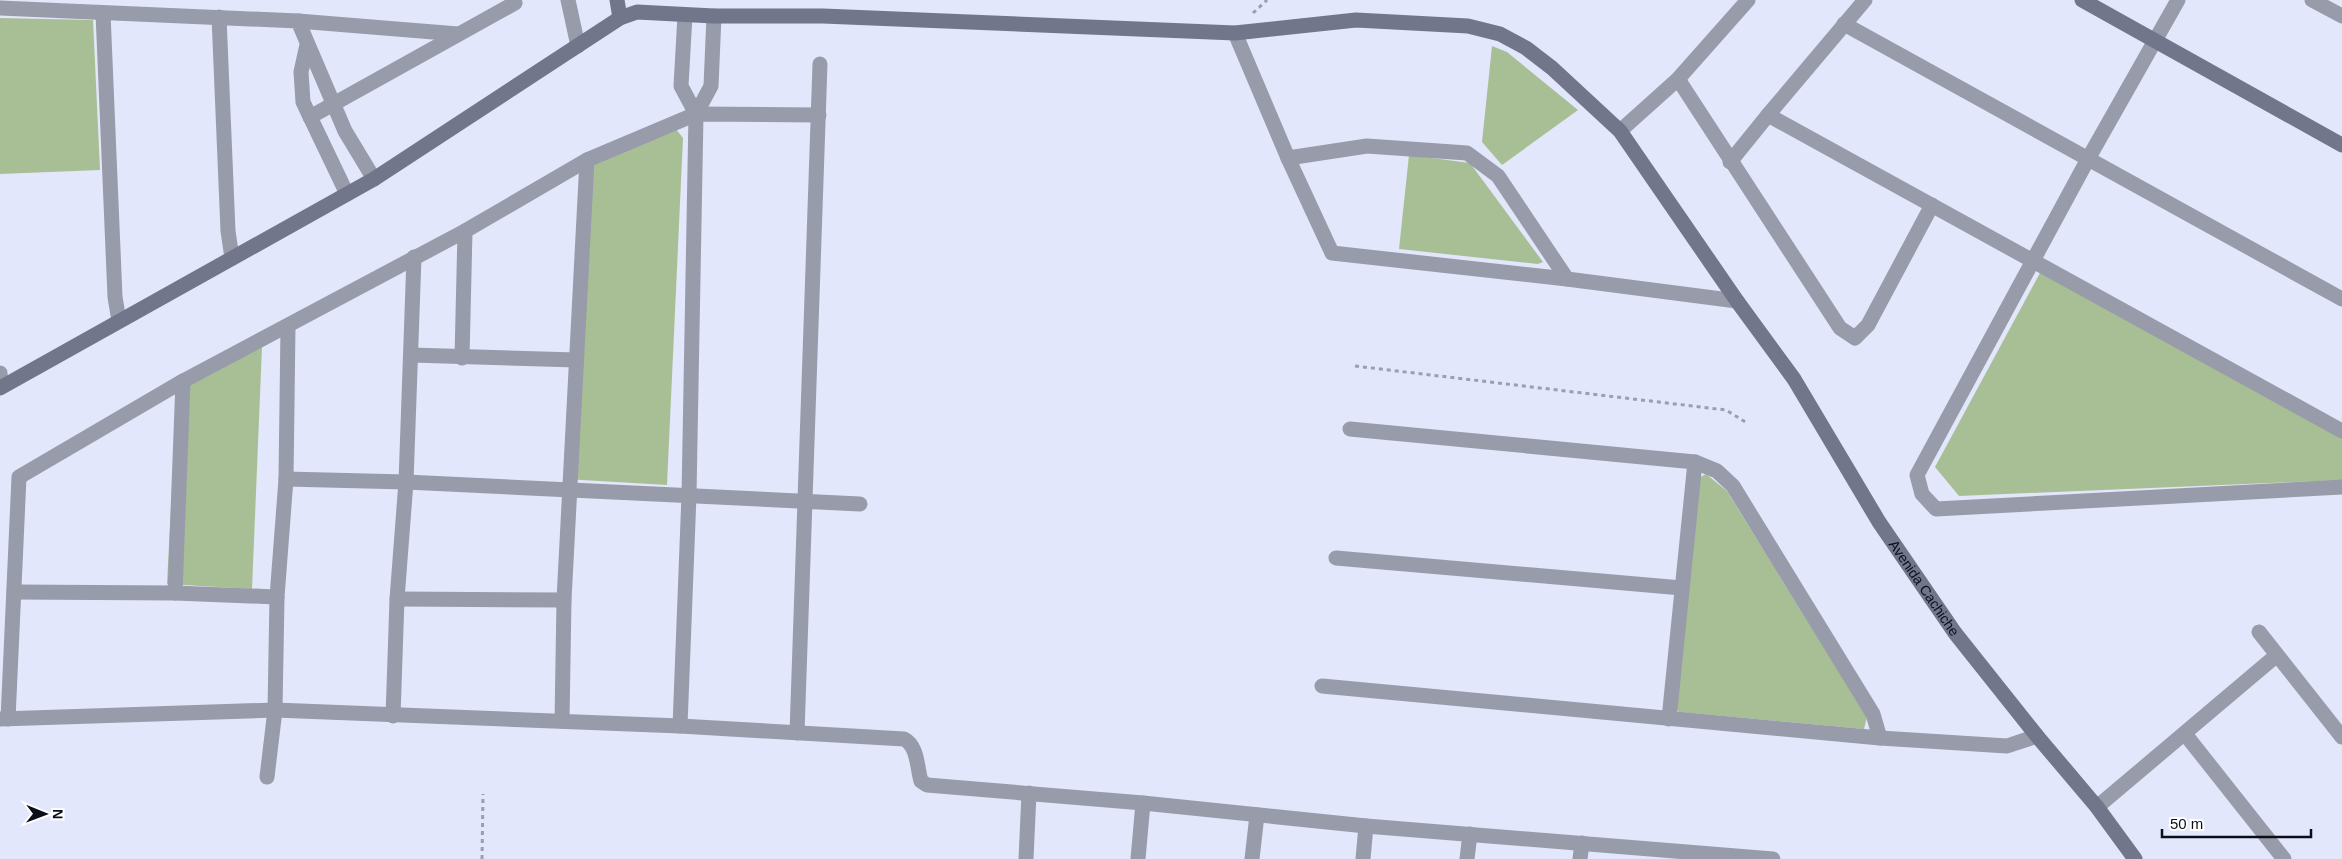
<svg xmlns="http://www.w3.org/2000/svg" width="2342" height="859" viewBox="0 0 2342 859" font-family="Arial,sans-serif">
<style>
.green{fill:#a8bf96}
.lines{fill:none;stroke-linecap:round;stroke-linejoin:round}
.path{stroke:#9a9eaf;stroke-width:3;stroke-dasharray:4 4;stroke-linecap:butt}
.street{stroke:#989ba9;stroke-width:15}
.secondary{stroke:#71768a;stroke-width:15}
.labels{text-anchor:middle;dominant-baseline:central;stroke-width:4;stroke-linejoin:round;paint-order:stroke}
.street-label{font-size:14px;fill:#0b0e18;stroke:#fff}
</style>
<rect width="100%" height="100%" fill="#e2e7fb"/>
<!-- green -->
<g class="green">
<polygon points="0,18 93,20 100,170 0,174"/>
<polygon points="1492,46 1507,52 1578,110 1502,165 1482,142"/>
<polygon points="676,129 683,138 667,485 565,479 581,167"/>
<polygon points="1409,155 1470,163 1543,262 1538,264 1399,249"/>
<polygon points="2041,271 2342,436 2342,480 1959,496 1935,467"/>
<polygon points="262,347 252,589 167,584 177,387"/>
<polygon points="1706,474 1727,491 1867,717 1864,729 1679,712 1675,708 1697,479"/>
</g>
<g class="lines">
<!-- path -->
<g class="path">
<polyline points="1253,13 1267,0"/>
<polyline points="1355,366 1726,410 1747,423"/>
<polyline points="482,859 483,794"/>
</g>
<!-- street -->
<g class="street">
<polyline points="568,0 578,46"/>
<polyline points="2178,0 2088,159 1917,475 1922,494 1936,509 2342,487"/>
<polyline points="2312,0 2342,16"/>
<polyline points="0,8 298,21 345,131 374,179"/>
<polyline points="103,13 115,297 119,321"/>
<polyline points="685,15 681,86 696,114"/>
<polyline points="219,17 228,231 232,258"/>
<polyline points="298,21 458,34"/>
<polyline points="1844,24 2342,299"/>
<polyline points="1235,33 1288,158 1332,253 1567,279 1737,301"/>
<polyline points="307,45 301,72 303,102 347,194"/>
<polyline points="1678,79 1840,328 1855,338 1868,325 1932,205"/>
<polyline points="1768,115 2342,431"/>
<polyline points="310,117 515,3"/>
<polyline points="1620,131 1678,79 1748,0"/>
<polyline points="1288,158 1367,146 1467,153 1498,176 1567,279"/>
<polyline points="1730,162 1768,115 1865,0"/>
<polyline points="411,355 576,360"/>
<polyline points="462,358 465,231"/>
<polyline points="0,373 1,387"/>
<polyline points="1350,429 1695,462 1717,471 1733,486 1873,714 1880,738"/>
<polyline points="286,479 406,482 860,504"/>
<polyline points="1336,558 1682,588"/>
<polyline points="14,592 175,593 277,597"/>
<polyline points="175,593 183,381"/>
<polyline points="397,599 564,600"/>
<polyline points="2259,632 2342,737"/>
<polyline points="1322,686 1880,738 2007,746 2037,736"/>
<polyline points="393,716 397,599 406,482 414,257"/>
<path d="M0 719 275 710 680 726 904 739C918 746 917 768 921 781L927 785 1143 803 1366 826 1773 859"/>
<polyline points="8,719 19,477 183,381 465,231 587,160 696,114 819,115"/>
<polyline points="1669,719 1695,462"/>
<polyline points="562,721 564,600 587,160"/>
<polyline points="680,726 689,495 696,114 711,86 714,16"/>
<polyline points="797,733 820,64"/>
<polyline points="2185,734 2284,859"/>
<polyline points="267,777 275,710 277,597 286,479 288,326"/>
<polyline points="2097,807 2277,655"/>
<polyline points="1026,859 1029,793"/>
<polyline points="1138,859 1143,803"/>
<polyline points="1252,859 1257,815"/>
<polyline points="1363,859 1366,826"/>
<polyline points="1467,859 1470,834"/>
<polyline points="1580,859 1582,843"/>
</g>
<!-- secondary -->
<g class="secondary">
<polyline points="617,0 620,18"/>
<polyline points="2082,0 2342,145"/>
<path id="s1" d="M0 388 374 179 620 18 637 12 714 16H823L1235 33 1356 20 1468 26 1500 34 1526 48 1552 68 1620 131 1737 301 1794 379 1879 522 1955 633 2037 736 2097 807 2135 859"/>
</g>
</g>
<g class="labels">
<!-- street labels -->
<g class="street-label">
<text stroke="none"><textPath href="#s1" startOffset="2310">Avenida Cachiche</textPath></text>
</g>
</g>
<!-- north arrow -->
<g transform="translate(45 814) rotate(91)" stroke="#ffffff" stroke-width="4" paint-order="stroke">
<path d="M0-4L9 19L0 12L-9 19Z" fill="#0b0e18"/>
<text y="-8" font-size="14" font-weight="bold" text-anchor="middle" fill="#0b0e18">N</text>
</g>
<!-- scale -->
<path d="M2162 829v8h149v-8" fill="none" stroke="#0b0e18" stroke-width="2.5"/>
<text x="2170" y="829" font-size="15" fill="#0b0e18" stroke="#ffffff" stroke-width="4" paint-order="stroke">50 m</text>
</svg>
